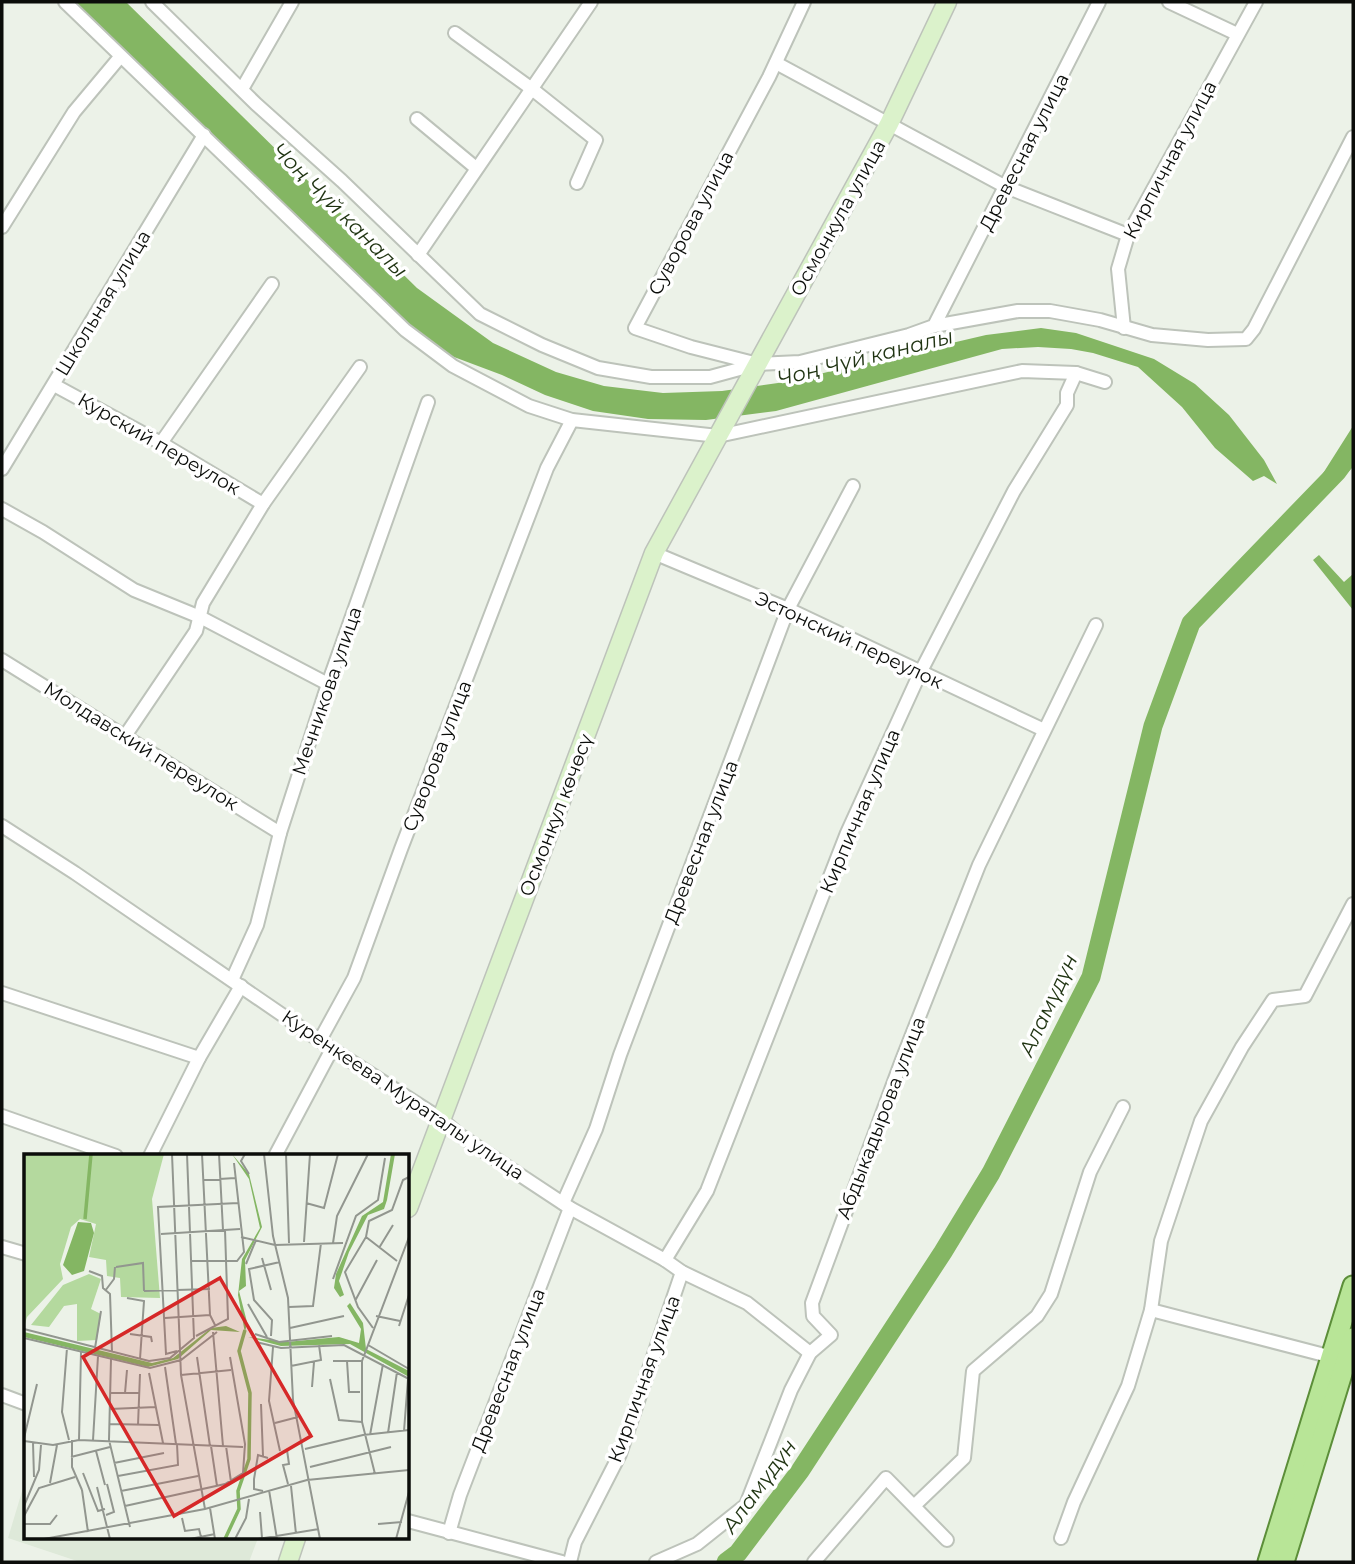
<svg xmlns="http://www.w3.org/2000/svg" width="1355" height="1564" viewBox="0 0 1355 1564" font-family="Montserrat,sans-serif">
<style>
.built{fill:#dee9d9}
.water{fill:#84b663}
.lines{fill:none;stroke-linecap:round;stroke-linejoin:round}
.river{stroke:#84b663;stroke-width:19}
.street-casing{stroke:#bdc3ba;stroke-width:16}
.secondary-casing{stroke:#bdc3ba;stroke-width:21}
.primary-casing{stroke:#5c8e39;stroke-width:23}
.street{stroke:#fff;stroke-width:12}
.secondary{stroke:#dbf2cb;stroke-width:18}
.primary{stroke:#b8e597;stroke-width:19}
.labels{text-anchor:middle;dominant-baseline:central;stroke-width:7;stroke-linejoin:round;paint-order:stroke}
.street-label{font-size:19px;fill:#0b0d0a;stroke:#fff}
.water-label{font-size:21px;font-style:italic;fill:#1f3311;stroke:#fff}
.inset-river{fill:none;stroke:#84b663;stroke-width:3.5}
.inset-road{fill:none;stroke:#92968f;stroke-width:2}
.view{fill:#d62828;fill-opacity:0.15;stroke:#d62828;stroke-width:3.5}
.inset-edge{fill:none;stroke:#0b0d0a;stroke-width:3.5}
</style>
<rect width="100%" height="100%" fill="#ecf2e8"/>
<!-- built -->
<polygon class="built" points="26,1478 26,1538 258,1538 249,1562 80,1562 8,1538"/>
<!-- water -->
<g class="water">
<polygon points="75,2 126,2 417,288 493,343 556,372 604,386 663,393 722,391 785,382 986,335 1041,328 1076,333 1154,359 1195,384 1229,415 1264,460 1277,484 1264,476 1253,481 1215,448 1182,407 1138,367 1093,353 1071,349 1038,347 1002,349 776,411 706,420 648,419 593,411 545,395 502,375 446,354 401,318"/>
<polygon points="1353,426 1353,467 1306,513 1298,502 1315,486"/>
<polygon points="1319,555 1344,582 1353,574 1353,610 1313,560"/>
</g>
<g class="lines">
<!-- river -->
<polyline class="river" points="726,1562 738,1553 800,1471 943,1252 991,1173 1091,977 1153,726 1191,623 1337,472 1353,450"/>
<!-- street casing -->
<g class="street-casing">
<g id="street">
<polyline points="65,2 405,330 453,366 529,406 572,420 718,436 1022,371 1076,373 1105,382"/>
<polyline points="152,2 256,104 342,181 480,314 542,345 598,368 651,377 710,377 758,364 800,362 909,335 934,326 1099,2"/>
<polyline points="1169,2 1237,34"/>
<polyline points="455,33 532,89 596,140 577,183"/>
<polyline points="776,63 1006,187 1128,235"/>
<polyline points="242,89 292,2"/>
<polyline points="417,119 476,168"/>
<polyline points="2,227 74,112 120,57"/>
<polyline points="418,255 591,2"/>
<polyline points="934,326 1018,311 1050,311 1100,320 1152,335 1208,340 1246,339 1254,329 1353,137"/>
<polyline points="1124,328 1118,269 1128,235 1256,2"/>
<polyline points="754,363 691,347 635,328 769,77 804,2"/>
<polyline points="54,385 161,443 263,504"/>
<polyline points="161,443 272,284"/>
<polyline points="2,469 204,135"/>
<polyline points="2,509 43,532 134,590 200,617 328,684"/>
<polyline points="654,553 788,609 1044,730"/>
<polyline points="2,660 280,833"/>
<polyline points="125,736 196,631 203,603 263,504 360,367"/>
<polyline points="2,826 75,873 332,1049 441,1119 461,1136 570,1208 665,1260 682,1272 747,1303 810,1353"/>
<polyline points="232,980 257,925 280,833 328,684 428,402"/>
<polyline points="2,993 199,1058"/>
<polyline points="320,1040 354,978 401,849 547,468 572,420"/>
<polyline points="2,1116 116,1156"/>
<polyline points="150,1156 199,1058 241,986"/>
<polyline points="275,1156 332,1049"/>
<polyline points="563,1203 596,1129 620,1055 788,609 853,486"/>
<polyline points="2,1247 26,1254"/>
<polyline points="665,1260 707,1191 847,833 920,673 1014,491 1067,405 1067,393 1076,373"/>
<polyline points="1151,1310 1336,1358"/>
<polyline points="2,1395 26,1404"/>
<polyline points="915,1505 964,1458 973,1371 1037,1316 1051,1294 1090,1172 1123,1107"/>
<polyline points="408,1521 562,1562"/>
<polyline points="449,1533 460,1495 570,1208"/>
<polyline points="1061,1538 1074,1502 1128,1386 1151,1310 1161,1241 1201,1121 1242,1047 1273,1000 1305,996 1353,904"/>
<polyline points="570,1562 575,1542 620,1454 682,1272"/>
<polyline points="656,1562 697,1544 746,1505 791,1390 810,1353 831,1335 813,1316 812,1303 902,1060 979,865 1096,625"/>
<polyline points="814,1562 886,1478 947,1540"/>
</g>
</g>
<!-- secondary casing -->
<g class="secondary-casing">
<g id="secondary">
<polyline points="408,1208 654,553 889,124 947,2"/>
<polyline points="288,1562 296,1538"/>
</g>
</g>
<!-- primary casing -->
<g class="primary-casing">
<g id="primary">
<polyline points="1268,1562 1353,1286"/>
<polyline points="1284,1562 1353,1338"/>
</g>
</g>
<!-- street -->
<use href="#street" class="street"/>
<!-- secondary -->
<use href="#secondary" class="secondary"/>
<!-- primary -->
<use href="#primary" class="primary"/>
</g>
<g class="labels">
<!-- street labels -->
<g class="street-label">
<text transform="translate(1024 152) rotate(-63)">Древесная улица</text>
<text transform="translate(1170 160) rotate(-62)">Кирпичная улица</text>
<text transform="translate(838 218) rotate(-61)">Осмонкула улица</text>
<text transform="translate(691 223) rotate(-62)">Суворова улица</text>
<text transform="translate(103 303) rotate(-59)">Школьная улица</text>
<text transform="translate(159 444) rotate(30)">Курский переулок</text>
<text transform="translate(849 640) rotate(25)">Эстонский переулок</text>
<text transform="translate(327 691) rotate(-71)">Мечникова улица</text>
<text transform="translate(141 746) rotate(32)">Молдавский переулок</text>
<text transform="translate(437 756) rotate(-69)">Суворова улица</text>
<text transform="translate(860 811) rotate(-67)">Кирпичная улица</text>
<text transform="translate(556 815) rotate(-69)">Осмонкул көчөсү</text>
<text transform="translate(701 842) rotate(-69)">Древесная улица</text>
<text transform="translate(403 1095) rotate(34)">Куренкеева Мураталы улица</text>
<text transform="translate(881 1118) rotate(-69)">Абдыкадырова улица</text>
<text transform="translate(508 1370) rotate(-69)">Древесная улица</text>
<text transform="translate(644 1379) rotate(-70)">Кирпичная улица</text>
</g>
<!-- water labels -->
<g class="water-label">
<text transform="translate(340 210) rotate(45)">Чоң Чүй каналы</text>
<text transform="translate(865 357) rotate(-14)">Чоң Чүй каналы</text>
<text transform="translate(1048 1005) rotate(-65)">Аламүдүн</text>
<text transform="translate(759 1486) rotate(-54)">Аламүдүн</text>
</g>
</g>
<!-- overview -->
<g transform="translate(24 1154)">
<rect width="385" height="385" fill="#ecf2e8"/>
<path d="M0 0H140L128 45 136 144 97 143 96 124 83 122 82 106 65 103 72 70 56 65 47 73 36 110 39 125 3 163 0 173ZM65 120 77 125 67 155 77 160 73 186 53 187V150L40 152 25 173 7 171 39 131Z" fill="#b4d99e"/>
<path d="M208 0 225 20 238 73 221 106 222 132 215 137 223 168 221 179 214 141 218 105 236 74 225 25ZM367 0H371L363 46 360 55 344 61 325 98 315 127 320 141 316 143 310 134 312 120 338 62 359 48ZM54 68 67 69 70 79 60 117 48 121 39 111ZM326 149 339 169 342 195 385 217V223L326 190 257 192 224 183 262 188 315 183 335 189 337 175 323 152ZM202 172 216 178 187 176 154 205 124 213 0 183V178L128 209 149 204 187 174Z" fill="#84b663"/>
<path class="inset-river" d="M61 65 67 0M201 385 215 355 214 337 225 305 226 239 215 197 221 176"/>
<path class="inset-road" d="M148 0 157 221 181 355M178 0 186 161 191 171M195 0 199 76M221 0 217 7 225 20M240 0 249 82 264 144 269 246 296 385M262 0 265 89M180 26 211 24M282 49 300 54 314 0M137 80 216 75M217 83 251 91 319 89M342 83 373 107M280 88 286 0M309 89 313 62 344 0M355 94 369 71M238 104 247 136M168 107H213L220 98 210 9M222 110 232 86M92 113 119 109 120 137M65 117 78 122 79 134 86 140 88 198M309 125 332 62 354 46 361 4M81 137 90 125 91 113M120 137 186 135M103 144 120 147 116 205M331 147 353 106M224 150 243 183M265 153 289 152 297 89M352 162 376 167M141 164 186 161M375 172 385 141M266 174 320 162M349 174 334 153 321 118 342 83 345 67 368 56 379 26 385 23M0 175 125 207 146 204 170 184 163 0M189 178 199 292M106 180 127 183 128 188M231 180 255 188 308 182M172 182 204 165 201 76M247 182 248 166 230 146 225 115 256 108M0 184 126 214 157 206 193 178M232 188 257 194 320 191 385 225M344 191 385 215M249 193 245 247 256 297M43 194 38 258 45 286M71 194 77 157M153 197 142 200 134 53 214 49M173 203 186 292M87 205 85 286 106 373M309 207H338M323 207 325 238H336M267 212 297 206 295 191M141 213 152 290M125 219 139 289M157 221 207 216M306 225 315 266 338 268M288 233 290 208M86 239H115M101 239 103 216M237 250 239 302M86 255 132 253M251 269 274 263M86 270 135 271M114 271 116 220M380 277 384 225M364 279 373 218M346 281 359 210M0 284 13 230M48 286V313L58 336M55 286 57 198M69 286 74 202M0 287 29 291 55 286 219 293M9 289 10 323M187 292 193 332M202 292 207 328M281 295 339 281 385 276M263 296 265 310 259 311 264 330M72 297 81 331M47 303 86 293M90 309 140 299M286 313 367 293M59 319 74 357 81 355M351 320 338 268V207L385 83M94 322 154 311 153 290M26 329 33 291M267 332 272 380M73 333 86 385M58 336 64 378M245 336 253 385M97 337 174 322M239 337 230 335V325L234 301 244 304M0 352 15 316 17 291M101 352 201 330 219 319 221 290 206 203M186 354 191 385M236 358 238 384M82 361 90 358 83 330M0 362 15 334 51 323M158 364 161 377 175 375 177 383M0 370H26L33 361M354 370 378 368M20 385 181 355 283 326 385 316M166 385 191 380M211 385 222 364 225 345M234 385 295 375M372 385 385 338"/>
<path class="view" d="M196 124 287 282 150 362 59 203Z"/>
<rect width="385" height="385" class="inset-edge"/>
</g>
<!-- border -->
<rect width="1355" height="1564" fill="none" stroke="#0b0d0a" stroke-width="7"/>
</svg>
